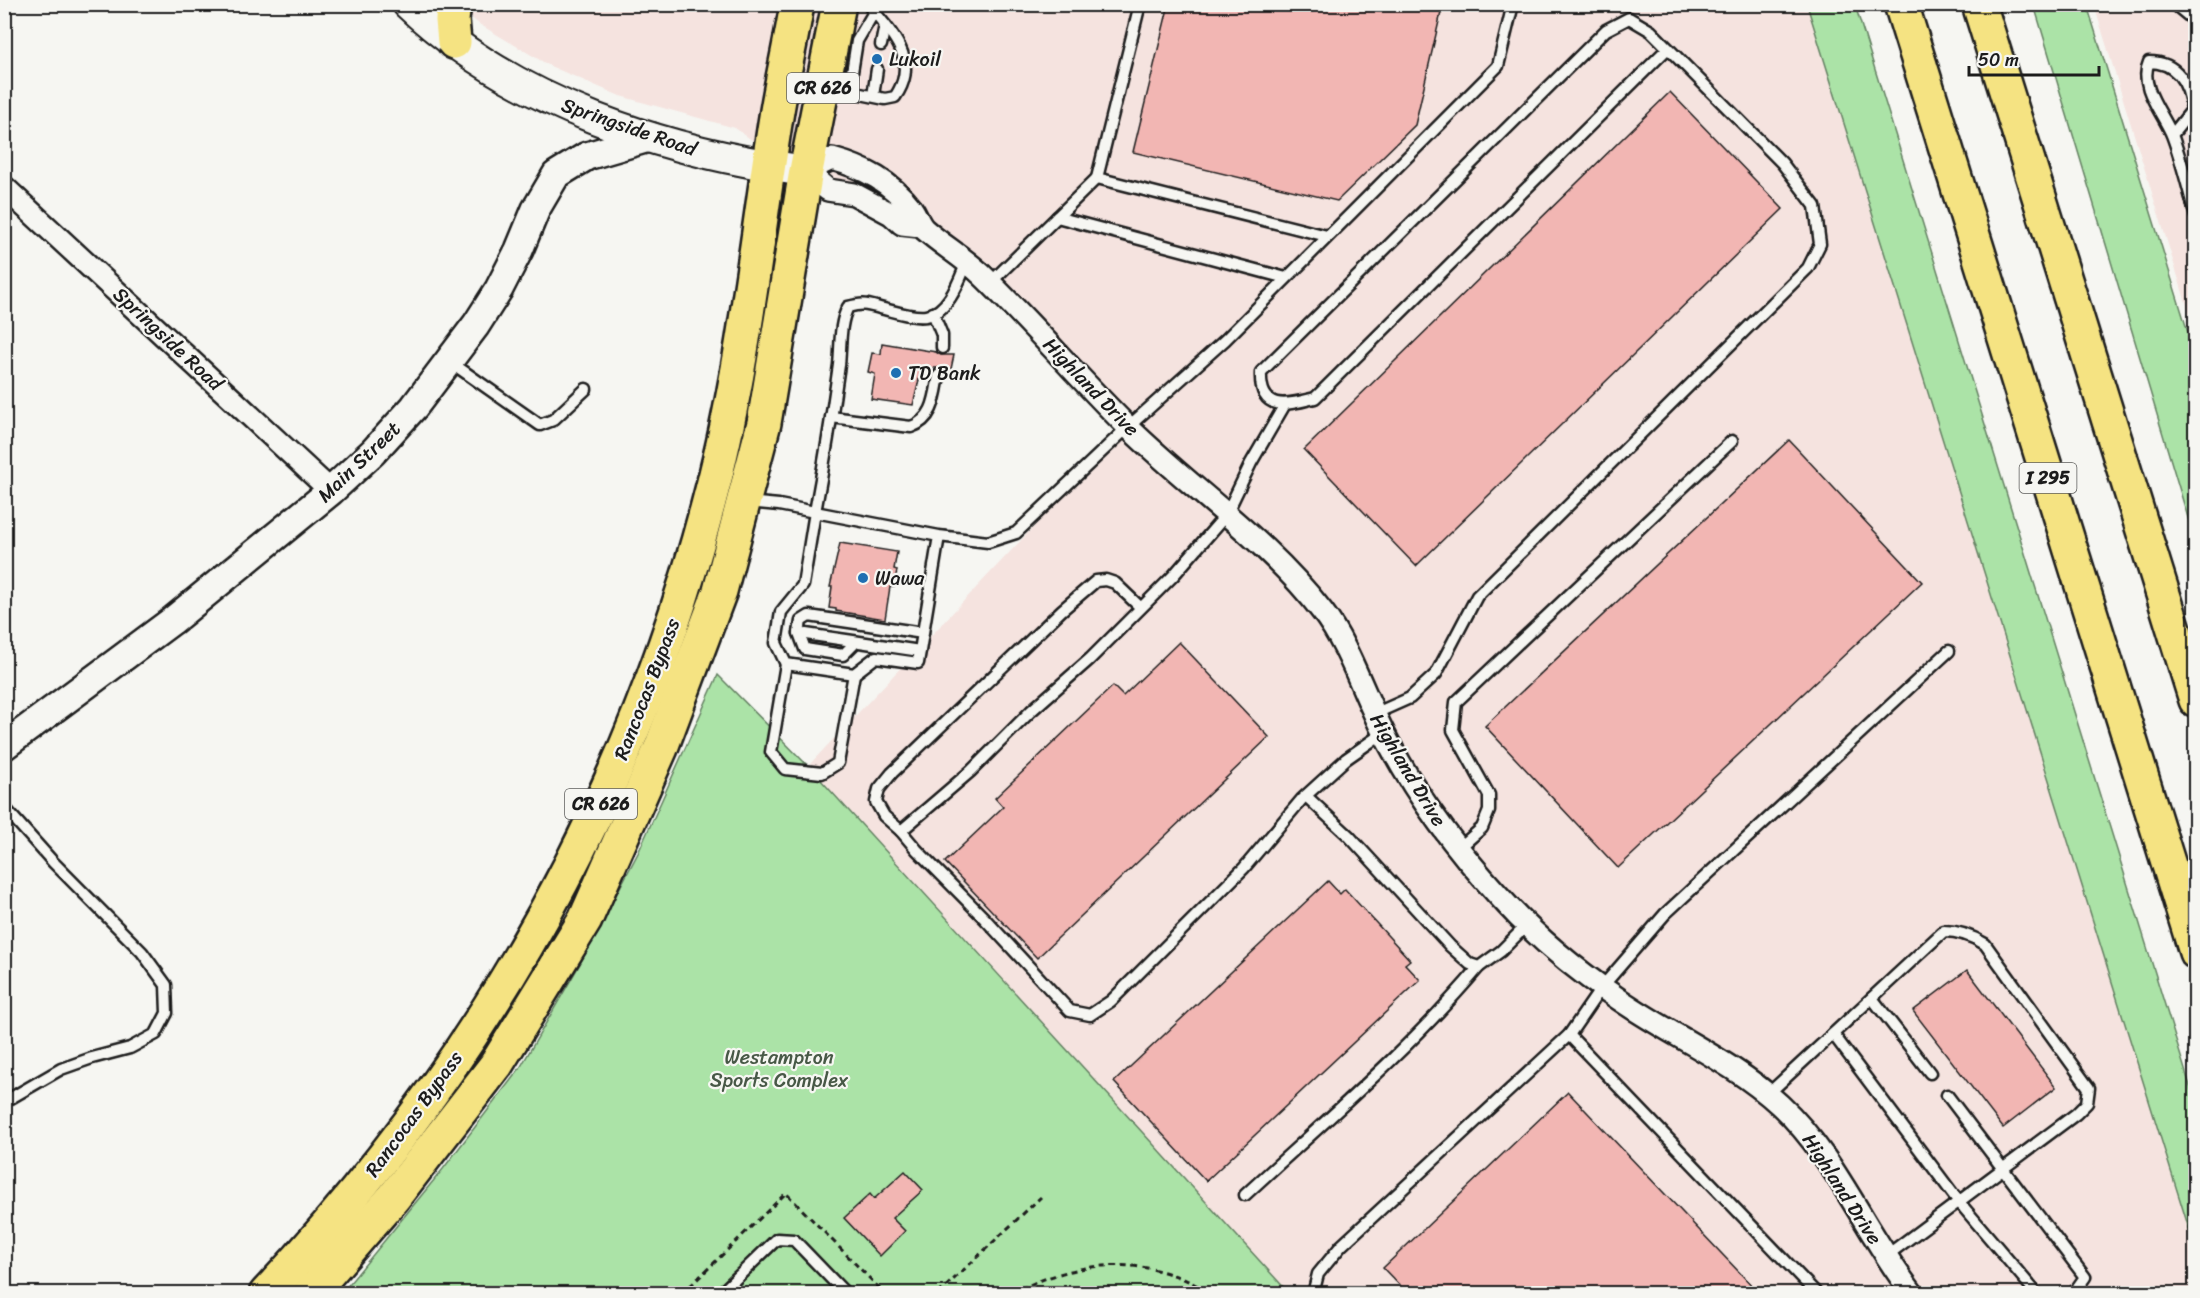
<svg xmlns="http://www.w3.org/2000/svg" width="2200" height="1298" viewBox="0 0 2200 1298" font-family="Sriracha,sans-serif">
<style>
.built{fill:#f5e3df}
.green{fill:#abe3a7;stroke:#648062;stroke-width:1.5}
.building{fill:#f2b6b3;stroke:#1c1c1c;stroke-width:1.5}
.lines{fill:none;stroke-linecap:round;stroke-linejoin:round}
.service-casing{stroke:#1c1c1c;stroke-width:15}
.minor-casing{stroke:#1c1c1c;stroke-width:26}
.tertiary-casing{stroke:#1c1c1c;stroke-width:32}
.secondary-casing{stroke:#1c1c1c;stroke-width:34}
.primary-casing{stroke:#1c1c1c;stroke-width:38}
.motorway-casing{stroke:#1c1c1c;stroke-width:38}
.path{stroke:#1c1c1c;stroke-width:3;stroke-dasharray:6 4.5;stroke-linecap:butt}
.service{stroke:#f6f6f2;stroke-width:10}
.minor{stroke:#f6f6f2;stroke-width:21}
.tertiary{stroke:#f6f6f2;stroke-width:27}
.secondary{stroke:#f6f6f2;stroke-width:30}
.primary{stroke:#f5e382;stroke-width:33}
.motorway{stroke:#f5e382;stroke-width:33}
.poi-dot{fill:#1f6fb2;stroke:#f6f6f2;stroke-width:2}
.labels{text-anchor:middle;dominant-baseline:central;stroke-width:4.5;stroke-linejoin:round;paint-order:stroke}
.shield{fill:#f6f6f2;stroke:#5d5d5c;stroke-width:1.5}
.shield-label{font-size:18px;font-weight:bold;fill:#1c1c1c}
.poi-label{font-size:20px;fill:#1c1c1c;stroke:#f6f6f2;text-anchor:start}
.street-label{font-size:20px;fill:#1c1c1c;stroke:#f6f6f2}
.park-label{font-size:20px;fill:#475846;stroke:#f6f6f2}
</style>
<rect width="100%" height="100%" fill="#f6f6f2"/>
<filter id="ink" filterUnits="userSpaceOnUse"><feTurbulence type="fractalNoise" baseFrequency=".0167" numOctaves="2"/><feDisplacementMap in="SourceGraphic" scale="12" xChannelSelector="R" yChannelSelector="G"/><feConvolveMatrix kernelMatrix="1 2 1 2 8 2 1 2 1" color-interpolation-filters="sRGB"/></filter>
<g filter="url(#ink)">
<!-- built -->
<g class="built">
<polygon points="455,5 1807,5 2195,1248 2195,1293 1289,1293 808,766 1128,427 876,194 843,181 805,178 735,128 620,96 550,66 479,24"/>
<polygon points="2094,5 2195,5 2195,332"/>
</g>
<!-- green -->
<g class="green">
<polygon points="1807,5 1855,5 2195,1102 2195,1248"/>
<polygon points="2034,5 2087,5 2195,355 2195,541"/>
<polygon points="718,675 808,766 1289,1293 341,1294 443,1169 520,1068 580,964 638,853"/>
</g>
<!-- building -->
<g class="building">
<polygon points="1169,4 1443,4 1415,125 1337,201 1133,152"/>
<polygon points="1670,92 1783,209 1416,566 1304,450"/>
<polygon points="882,343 936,352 941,355 954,355 951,369 922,367 913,405 871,399 875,374 868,372 872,353 881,354"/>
<polygon points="1789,440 1922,582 1618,868 1485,726"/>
<polygon points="840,543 897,552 894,569 897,570 894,587 890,587 885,619 836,611 836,609 829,608 832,587 830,587"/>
<polygon points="1179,642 1269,737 1037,958 945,862 1003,807 995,798 1113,686 1123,696"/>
<polygon points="1328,881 1340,894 1345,889 1410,960 1405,964 1420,980 1206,1181 1114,1082"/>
<polygon points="1967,970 2056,1087 2003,1128 1913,1011"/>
<polygon points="1568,1092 1759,1293 1407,1293 1383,1268"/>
<polygon points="905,1171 923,1190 892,1218 905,1231 880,1256 844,1218 870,1194 874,1199"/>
</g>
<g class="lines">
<!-- service casing -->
<g class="service-casing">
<g id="service">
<polyline points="1140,4 1097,178 1327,236"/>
<polyline points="2174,4 2196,22"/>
<polyline points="881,45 885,25"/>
<path d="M826 87 885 99 895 97C921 60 891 33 868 4"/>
<polyline points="849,91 857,41 874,12"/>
<polyline points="873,96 877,69"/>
<path d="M2172 135 2192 110C2189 84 2178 62 2149 62 2138 86 2163 113 2172 135 2182 161 2188 189 2196 216"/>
<polyline points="1057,217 1286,278"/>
<polyline points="990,283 1097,178"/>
<polyline points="933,313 942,335 942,348"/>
<polyline points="449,361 540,425 553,420 586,389"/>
<polyline points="1284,406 1251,463 1226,515 1173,576 1090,659 1031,711 971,771 901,831 917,850 984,918 1070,1011 1090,1015 1111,1001 1244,868 1302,799 1346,759 1383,733"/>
<path d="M831 417 911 427C934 419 935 397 939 375"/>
<path d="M747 502 779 505 815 512C824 464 832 415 839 365 841 346 839 324 848 307 865 302 868 305 884 309 896 312 914 318 926 316 949 312 959 281 967 262"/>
<polyline points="939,536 815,512 803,585 781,612 776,643 786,664 854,674 876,657 918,663 939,536 988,542 1016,533 1128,427 1225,340 1498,66 1513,4"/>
<polyline points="799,633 920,651"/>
<polyline points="856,642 843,655 805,649 799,633 801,621 809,616 923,633"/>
<polyline points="786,664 771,752 785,769 822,773 838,763 854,674"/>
<path d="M1374 714 1410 698 1436 674 1477 596 1808 268 1820 244 1815 206 1782 163 1651 31 1629 18 1606 30 1261 372C1259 413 1287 405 1315 398L1668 48"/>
<polyline points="1306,796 1349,836 1450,946 1470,964 1479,967 1501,951 1528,924"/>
<polyline points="4,807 53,862 142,952 166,985 167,1013 156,1034 130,1048 92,1058 61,1069 4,1102"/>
<polyline points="901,831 884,816 876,802 879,789 892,773 1062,610 1096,581 1106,580 1115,583 1140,607"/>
<polyline points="1458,849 1482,828 1489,811 1489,795 1453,730 1456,702 1732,441"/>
<polyline points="1872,998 1930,1073"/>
<polyline points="1833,1034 1959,1202 2037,1294"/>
<polyline points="1569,1035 1817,1294"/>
<path d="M1767 1095 1944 931C1960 931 1972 936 1985 944L2089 1088 2087 1103 2076 1114 1886 1256"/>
<polyline points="1947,1095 2085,1277 2073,1294"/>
<path d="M1245 1195C1325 1121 1409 1050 1479 967"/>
<polyline points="720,1294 777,1239 794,1240 846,1294"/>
<polyline points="1313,1294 1318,1274 1341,1246 1569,1035 1602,987 1665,914 1949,651"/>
</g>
</g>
<!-- minor casing -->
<g class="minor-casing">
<g id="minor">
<polyline points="4,187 331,491"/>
<path d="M920 226 902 224 891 214 854 194 828 190 806 171 832 159C865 168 891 182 912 209 917 216 918 223 924 229 942 245 963 257 981 274 1033 324 1079 379 1131 430 1193 490 1269 542 1322 611 1351 648 1367 705 1391 747 1420 801 1457 850 1498 895 1531 932 1572 967 1613 995 1667 1034 1730 1059 1780 1105 1837 1158 1865 1233 1913 1294"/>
</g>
</g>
<!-- tertiary casing -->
<g class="tertiary-casing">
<polyline id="tertiary" points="4,746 172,621 331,491 373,452 414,407 476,325 499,289 519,250 536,209 556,175 587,156 652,137"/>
</g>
<!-- secondary casing -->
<g class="secondary-casing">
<path id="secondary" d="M408 4C512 103 667 153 806 171"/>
</g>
<!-- primary casing -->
<g class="primary-casing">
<g id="primary">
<polyline points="454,4 452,20 454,42"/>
<path d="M266 1294C482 1064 634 795 712 490 744 367 756 242 776 117 782 79 791 42 797 4"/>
<polyline points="310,1294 394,1197 496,1065 585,920 661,748 720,591 764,423 806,171 839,4"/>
</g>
</g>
<!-- motorway casing -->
<g class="motorway-casing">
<g id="motorway">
<polyline points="1901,4 2196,952"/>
<polyline points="1979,4 2196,700"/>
</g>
</g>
<!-- path -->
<g class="path">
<polyline points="682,1294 786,1193 885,1294"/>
<polyline points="938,1294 1041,1197"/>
<path d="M1011 1294C1075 1260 1148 1252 1211 1294"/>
</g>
<!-- service -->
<use href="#service" class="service"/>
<!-- minor -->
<use href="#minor" class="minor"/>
<!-- tertiary -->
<use href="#tertiary" class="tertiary"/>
<!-- secondary -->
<use href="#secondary" class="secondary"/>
<!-- primary -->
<use href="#primary" class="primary"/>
<!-- motorway -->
<use href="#motorway" class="motorway"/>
</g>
</g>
<!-- markers -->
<g class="poi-dot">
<circle cx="877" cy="59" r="6"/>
<circle cx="896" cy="373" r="6"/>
<circle cx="863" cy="578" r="6"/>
</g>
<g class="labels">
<!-- shield labels -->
<g class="shield">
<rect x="787" y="73" width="72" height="30" rx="4.5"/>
<rect x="2019.5" y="463" width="57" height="30" rx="4.5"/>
<rect x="565" y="789" width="72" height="30" rx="4.5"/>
</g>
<g class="shield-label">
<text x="823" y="88">CR 626</text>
<text x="2048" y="478">I 295</text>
<text x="601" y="804">CR 626</text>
</g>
<!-- poi labels -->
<g class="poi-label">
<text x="889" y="59">Lukoil</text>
<text x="908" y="373">TD Bank</text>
<text x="875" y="578">Wawa</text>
</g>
<!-- street labels -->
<g class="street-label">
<text transform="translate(629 127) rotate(19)">Springside Road</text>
<text transform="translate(168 339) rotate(43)">Springside Road</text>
<text transform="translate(1091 387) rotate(46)">Highland Drive</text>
<text transform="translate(359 462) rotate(-44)">Main Street</text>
<text transform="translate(647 689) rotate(-69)">Rancocas Bypass</text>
<text transform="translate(1408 770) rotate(59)">Highland Drive</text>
<text transform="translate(414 1114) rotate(-54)">Rancocas Bypass</text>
<text transform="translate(1842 1189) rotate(57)">Highland Drive</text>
</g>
<!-- park labels -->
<g class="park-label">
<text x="779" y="1057">Westampton<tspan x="779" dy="23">Sports Complex</tspan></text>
</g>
</g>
<!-- margin -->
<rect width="2200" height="1298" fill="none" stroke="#f6f6f2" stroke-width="24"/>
<rect x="12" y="12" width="2176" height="1274" fill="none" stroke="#1c1c1c" stroke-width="2" filter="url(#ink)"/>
<!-- scale -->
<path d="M1969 66v9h130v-9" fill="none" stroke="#1c1c1c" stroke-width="3"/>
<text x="1978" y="66" font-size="18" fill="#1c1c1c" stroke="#f6f6f2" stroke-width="4.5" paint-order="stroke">50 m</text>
</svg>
